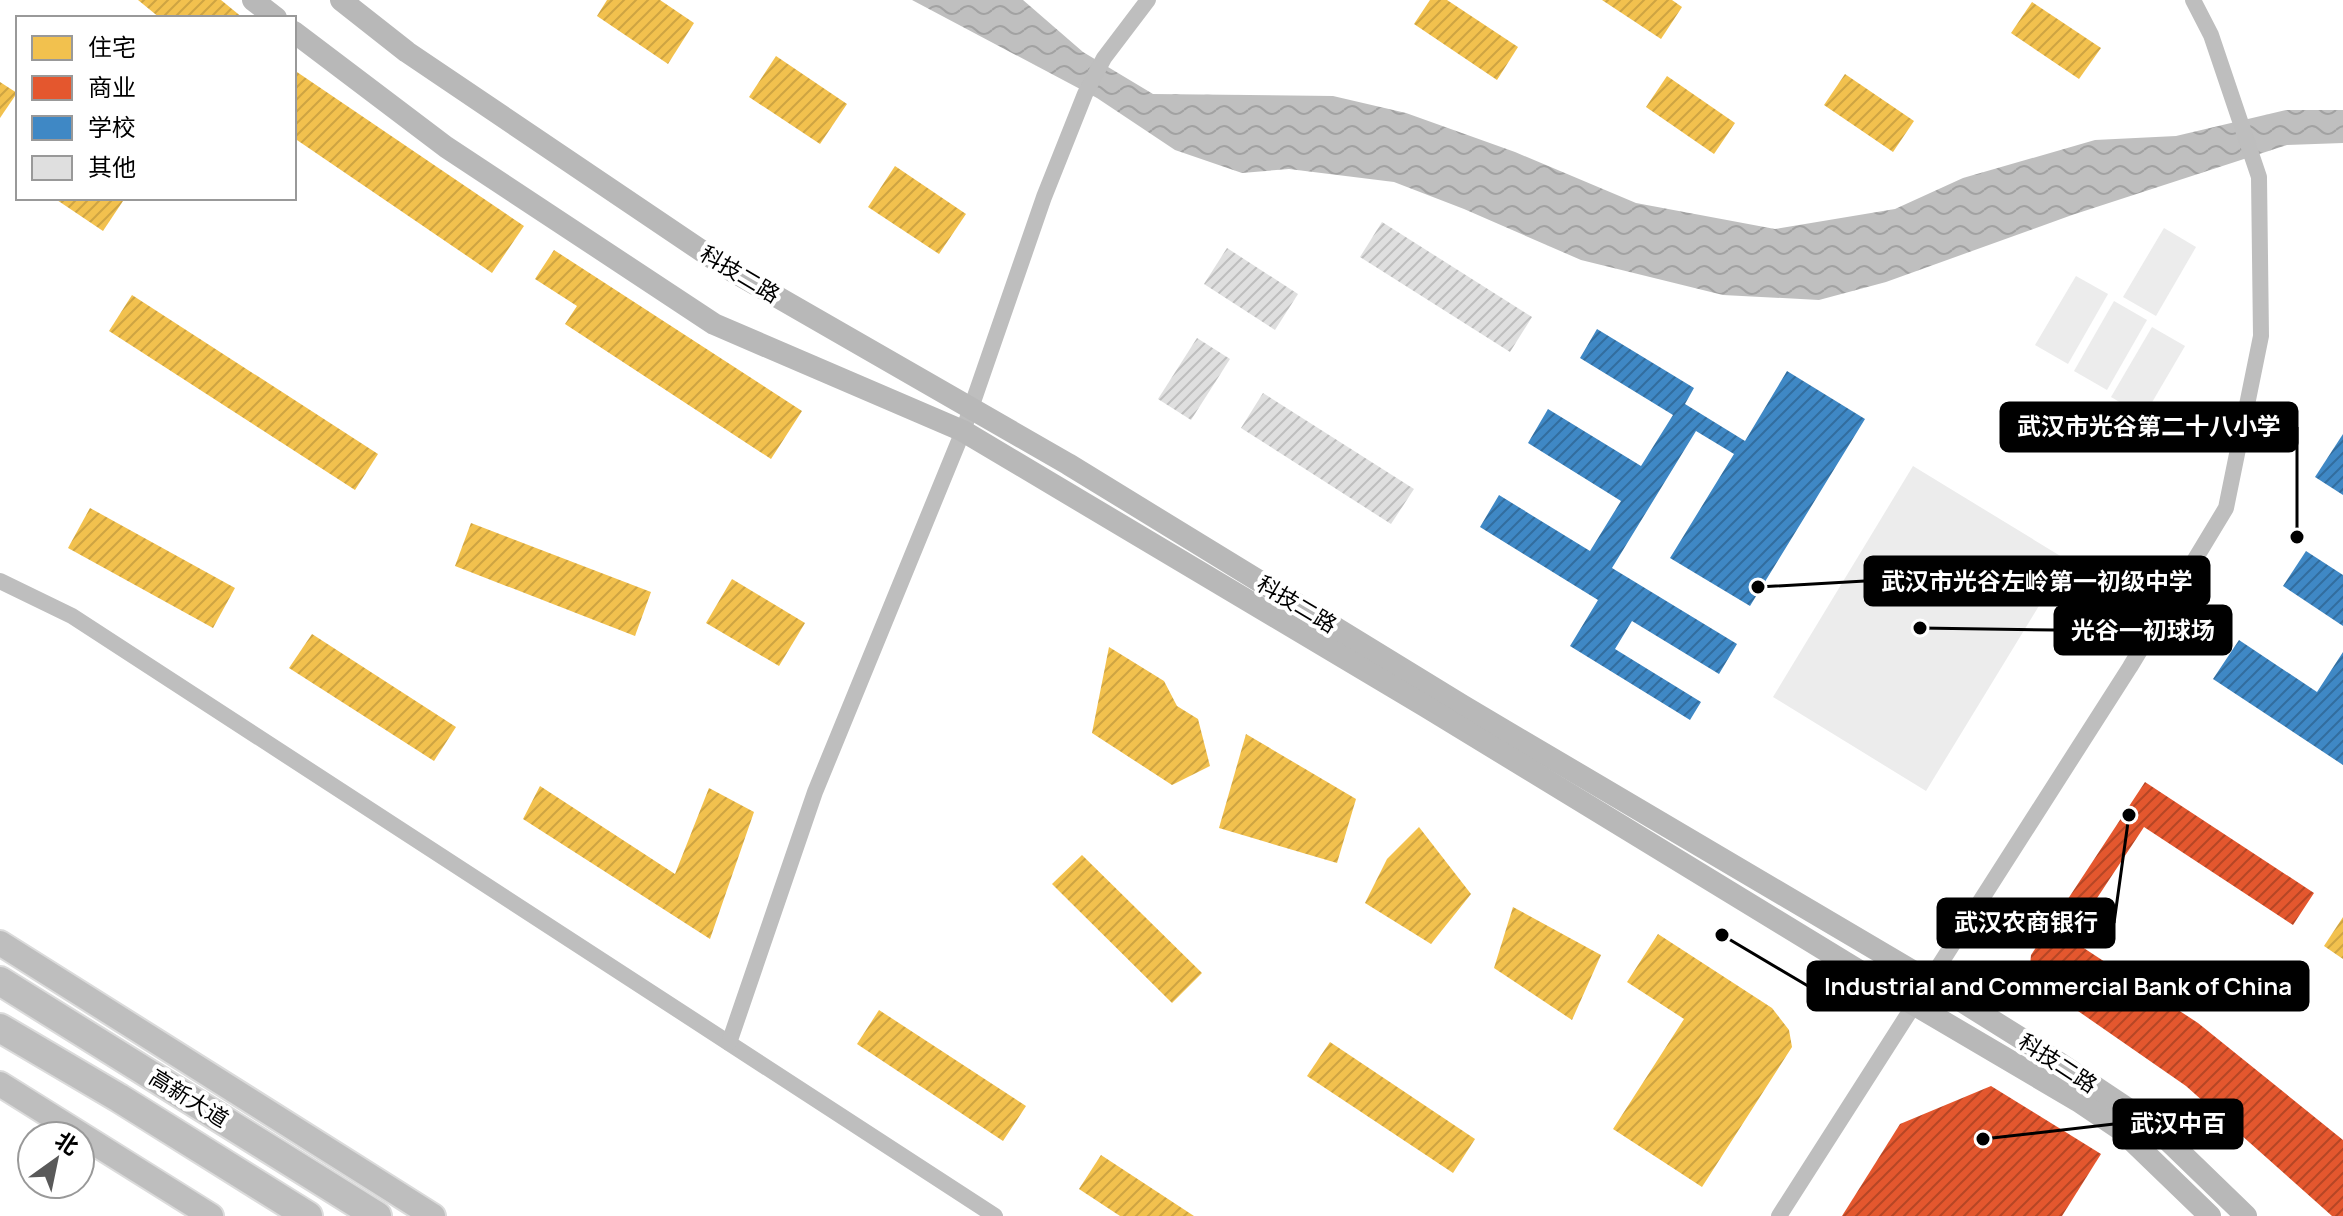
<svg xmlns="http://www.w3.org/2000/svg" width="2343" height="1216" viewBox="0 0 2343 1216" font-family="Manrope,'Noto Sans SC',sans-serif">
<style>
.pitch{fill:#ececec}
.water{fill:url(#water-waves)}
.homes{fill:url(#homes-hatch)}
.shops{fill:url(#shops-hatch)}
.schools{fill:url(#schools-hatch)}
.building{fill:url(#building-hatch)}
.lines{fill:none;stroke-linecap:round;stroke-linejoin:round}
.primary-casing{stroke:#dbdbdb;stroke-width:28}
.highway-casing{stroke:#dbdbdb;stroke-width:32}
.street{stroke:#bebebe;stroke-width:16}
.secondary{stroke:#b8b8b8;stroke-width:22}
.primary{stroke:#bebebe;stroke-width:24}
.highway{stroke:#bebebe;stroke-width:28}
.labels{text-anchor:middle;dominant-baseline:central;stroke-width:8;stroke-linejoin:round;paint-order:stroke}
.street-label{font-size:22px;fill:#000;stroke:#fff}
.leader{fill:none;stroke:#000;stroke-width:3}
.callout-dot{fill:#000;stroke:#fff;stroke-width:3}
.callout{fill:#000;stroke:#000;stroke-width:3}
.callout-label{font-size:24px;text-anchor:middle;font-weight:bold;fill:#fff}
</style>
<defs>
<pattern id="water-waves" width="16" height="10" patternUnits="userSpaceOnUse" patternTransform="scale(2)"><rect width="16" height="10" fill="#bfbfbf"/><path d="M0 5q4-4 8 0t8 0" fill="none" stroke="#a2a2a2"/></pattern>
<pattern id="homes-hatch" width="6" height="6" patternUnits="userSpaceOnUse" patternTransform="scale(2)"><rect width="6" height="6" fill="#f2c14e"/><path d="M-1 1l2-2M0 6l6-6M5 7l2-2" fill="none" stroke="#cea442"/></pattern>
<pattern id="shops-hatch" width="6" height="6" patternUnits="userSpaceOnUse" patternTransform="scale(2)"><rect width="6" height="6" fill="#e4572e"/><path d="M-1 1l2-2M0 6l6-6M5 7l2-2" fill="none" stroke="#b64625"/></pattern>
<pattern id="schools-hatch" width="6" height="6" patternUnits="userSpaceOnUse" patternTransform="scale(2)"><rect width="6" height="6" fill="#3f88c5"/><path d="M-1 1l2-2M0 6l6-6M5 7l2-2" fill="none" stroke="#326d9e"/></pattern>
<pattern id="building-hatch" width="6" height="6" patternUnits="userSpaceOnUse" patternTransform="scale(2)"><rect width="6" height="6" fill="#dfdfdf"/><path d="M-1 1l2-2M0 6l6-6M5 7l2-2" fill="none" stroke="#bebebe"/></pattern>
</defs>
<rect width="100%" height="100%" fill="#fff"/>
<!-- pitch -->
<g class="pitch">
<polygon points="2164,228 2196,247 2156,316 2123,297"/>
<polygon points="2076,276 2108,294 2068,364 2035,345"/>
<polygon points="2114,301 2147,320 2107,390 2074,371"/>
<polygon points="2152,327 2185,346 2144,416 2111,397"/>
<polygon points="1913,466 2067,560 1926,791 1773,697"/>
</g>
<!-- water -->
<polygon class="water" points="912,0 1023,0 1083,52 1153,94 1333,96 1406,113 1515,152 1636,203 1775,229 1895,209 1963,178 2095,140 2176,136 2286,110 2343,110 2343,143 2287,145 2072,215 1886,282 1819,300 1723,295 1581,260 1464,209 1394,182 1289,169 1242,173 1175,150 1097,98"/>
<!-- homes -->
<g class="homes">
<polygon points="138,0 221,0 243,18 160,18"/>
<polygon points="607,0 660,0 694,23 668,64 597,16"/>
<polygon points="1430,0 1447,0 1518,47 1497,80 1414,24"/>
<polygon points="1602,0 1672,0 1682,7 1661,39"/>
<polygon points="2032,2 2101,48 2079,79 2011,33"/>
<polygon points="776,56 847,104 820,144 749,97"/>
<polygon points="294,70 524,226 492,273 294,138"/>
<polygon points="1845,74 1914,121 1893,152 1824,105"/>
<polygon points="1667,76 1735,123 1714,154 1646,107"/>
<polygon points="0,82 17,93 0,118"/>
<polygon points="895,166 966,214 939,254 868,207"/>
<polygon points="54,198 125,198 103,231"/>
<polygon points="554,250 802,411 771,459 565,324 577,306 535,279"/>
<polygon points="132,295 378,454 355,490 109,331"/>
<polygon points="90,508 235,588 213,628 68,548"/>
<polygon points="471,523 651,592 635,636 455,566"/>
<polygon points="732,579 805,623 779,666 706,623"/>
<polygon points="312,634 456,727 434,761 289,668"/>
<polygon points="1109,647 1164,681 1177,706 1198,719 1210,766 1172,785 1092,733"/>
<polygon points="1246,734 1356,799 1337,863 1219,828"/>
<polygon points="540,786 675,874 709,788 754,812 710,939 523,819"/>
<polygon points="1419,827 1471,894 1431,944 1365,903 1387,859"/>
<polygon points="1082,855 1202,973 1172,1003 1052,884"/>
<polygon points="1513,907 1601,955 1572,1020 1494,968"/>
<polygon points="2343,917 2343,959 2324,946"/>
<polygon points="1658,934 1772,1008 1789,1030 1792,1047 1702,1187 1613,1129 1684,1019 1627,982"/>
<polygon points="879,1010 1026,1106 1003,1141 857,1044"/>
<polygon points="1330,1042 1475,1139 1453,1173 1307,1076"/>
<polygon points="1101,1155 1194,1216 1120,1216 1079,1189"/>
</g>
<!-- shops -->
<g class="shops">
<polygon points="2145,782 2314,893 2293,925 2144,827 2070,939 2198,1023 2343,1140 2343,1216 2332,1216 2186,1086 2029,977 2031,955"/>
<polygon points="1991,1086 2101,1154 2062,1216 1842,1216 1900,1124"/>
</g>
<!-- schools -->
<g class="schools">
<polygon points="1597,329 1694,388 1685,404 1745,441 1787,371 1865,419 1750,606 1670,558 1734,454 1696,431 1612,568 1737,644 1719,674 1632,621 1615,649 1701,702 1690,720 1570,646 1598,600 1480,527 1499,495 1590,551 1621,501 1528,443 1548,409 1641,466 1673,415 1580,358"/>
<polygon points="2343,434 2343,495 2315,477"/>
<polygon points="2306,551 2343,575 2343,626 2283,586"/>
<polygon points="2239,640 2317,692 2343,652 2343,765 2213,679"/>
</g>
<!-- building -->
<g class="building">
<polygon points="1382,222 1532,317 1510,352 1360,257"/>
<polygon points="1227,248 1298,294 1275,330 1204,284"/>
<polygon points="1197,338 1230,359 1191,420 1158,399"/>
<polygon points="1263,393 1414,489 1391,524 1241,428"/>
</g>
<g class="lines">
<!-- primary casing -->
<g class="primary-casing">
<g id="primary">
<polyline points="0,943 433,1216"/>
<polyline points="0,1084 211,1216"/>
</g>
</g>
<!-- highway casing -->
<g class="highway-casing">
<g id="highway">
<polyline points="0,981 377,1216"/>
<polyline points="0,1028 119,1098 308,1216"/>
</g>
</g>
<!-- street -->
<g class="street">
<polyline points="0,581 72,616 995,1216"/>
<polyline points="729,1043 815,792 963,431 1044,197 1085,94 1104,58 1148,0"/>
<polyline points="1779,1216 2130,667 2226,508 2261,336 2259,177 2211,35 2193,0"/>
</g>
<!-- secondary -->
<g class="secondary">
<polyline points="253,0 276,18"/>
<polyline points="341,0 407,52 727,268 1068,464 1463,706 1931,982 2041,1051 2152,1125 2246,1216"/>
<polyline points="294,32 446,147 714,324 963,431 1425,706 1915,1005 2078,1101 2121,1130 2210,1216"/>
</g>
<!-- primary -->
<use href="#primary" class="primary"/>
<!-- highway -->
<use href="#highway" class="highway"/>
</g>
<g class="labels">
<!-- street labels -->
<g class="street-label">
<text transform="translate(740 274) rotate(31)">科技二路</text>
<text transform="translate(1297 604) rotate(31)">科技二路</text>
<text transform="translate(2058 1063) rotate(33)">科技二路</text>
<text transform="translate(189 1098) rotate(32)">高新大道</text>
</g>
</g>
<!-- callouts -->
<path class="leader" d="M2297 537L2297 427M1758 587L1865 581M1920 628L2055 630M2129 815L2114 923M1722 935L1808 986M1983 1139L2114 1124"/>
<g class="callout-dot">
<circle cx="2297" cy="537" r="8"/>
<circle cx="1758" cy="587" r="8"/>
<circle cx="1920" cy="628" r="8"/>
<circle cx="2129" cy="815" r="8"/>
<circle cx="1722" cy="935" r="8"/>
<circle cx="1983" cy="1139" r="8"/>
</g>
<g class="callout">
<rect x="2001" y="403" width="296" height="48" rx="8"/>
<rect x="1865" y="557" width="344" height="48" rx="8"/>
<rect x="2055" y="606" width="176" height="48" rx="8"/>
<rect x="1938" y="899" width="176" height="48" rx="8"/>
<rect x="1808" y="962" width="500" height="48" rx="8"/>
<rect x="2114" y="1100" width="128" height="48" rx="8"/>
</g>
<g class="callout-label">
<text x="2149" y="435">武汉市光谷第二十八小学</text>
<text x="2037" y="590">武汉市光谷左岭第一初级中学</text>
<text x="2143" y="639">光谷一初球场</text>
<text x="2026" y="931">武汉农商银行</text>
<text x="2058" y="995">Industrial and Commercial Bank of China</text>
<text x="2178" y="1132">武汉中百</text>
</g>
<!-- legend -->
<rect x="16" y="16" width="280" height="184" fill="#ffffff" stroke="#999999" stroke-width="2"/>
<rect x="32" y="36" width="40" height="24" fill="#f2c14e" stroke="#999999" stroke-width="2"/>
<text x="88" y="56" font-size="24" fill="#000000">住宅</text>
<rect x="32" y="76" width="40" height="24" fill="#e4572e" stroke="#999999" stroke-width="2"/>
<text x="88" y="96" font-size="24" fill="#000000">商业</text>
<rect x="32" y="116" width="40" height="24" fill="#3f88c5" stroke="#999999" stroke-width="2"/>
<text x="88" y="136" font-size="24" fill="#000000">学校</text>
<rect x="32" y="156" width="40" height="24" fill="#dfdfdf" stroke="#999999" stroke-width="2"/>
<text x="88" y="176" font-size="24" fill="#000000">其他</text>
<!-- north arrow -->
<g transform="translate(56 1160) rotate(33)"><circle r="38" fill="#ffffff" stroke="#999999" stroke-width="2"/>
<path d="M0-6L14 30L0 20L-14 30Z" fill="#595959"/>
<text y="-12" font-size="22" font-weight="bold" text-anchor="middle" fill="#000000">北</text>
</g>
</svg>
